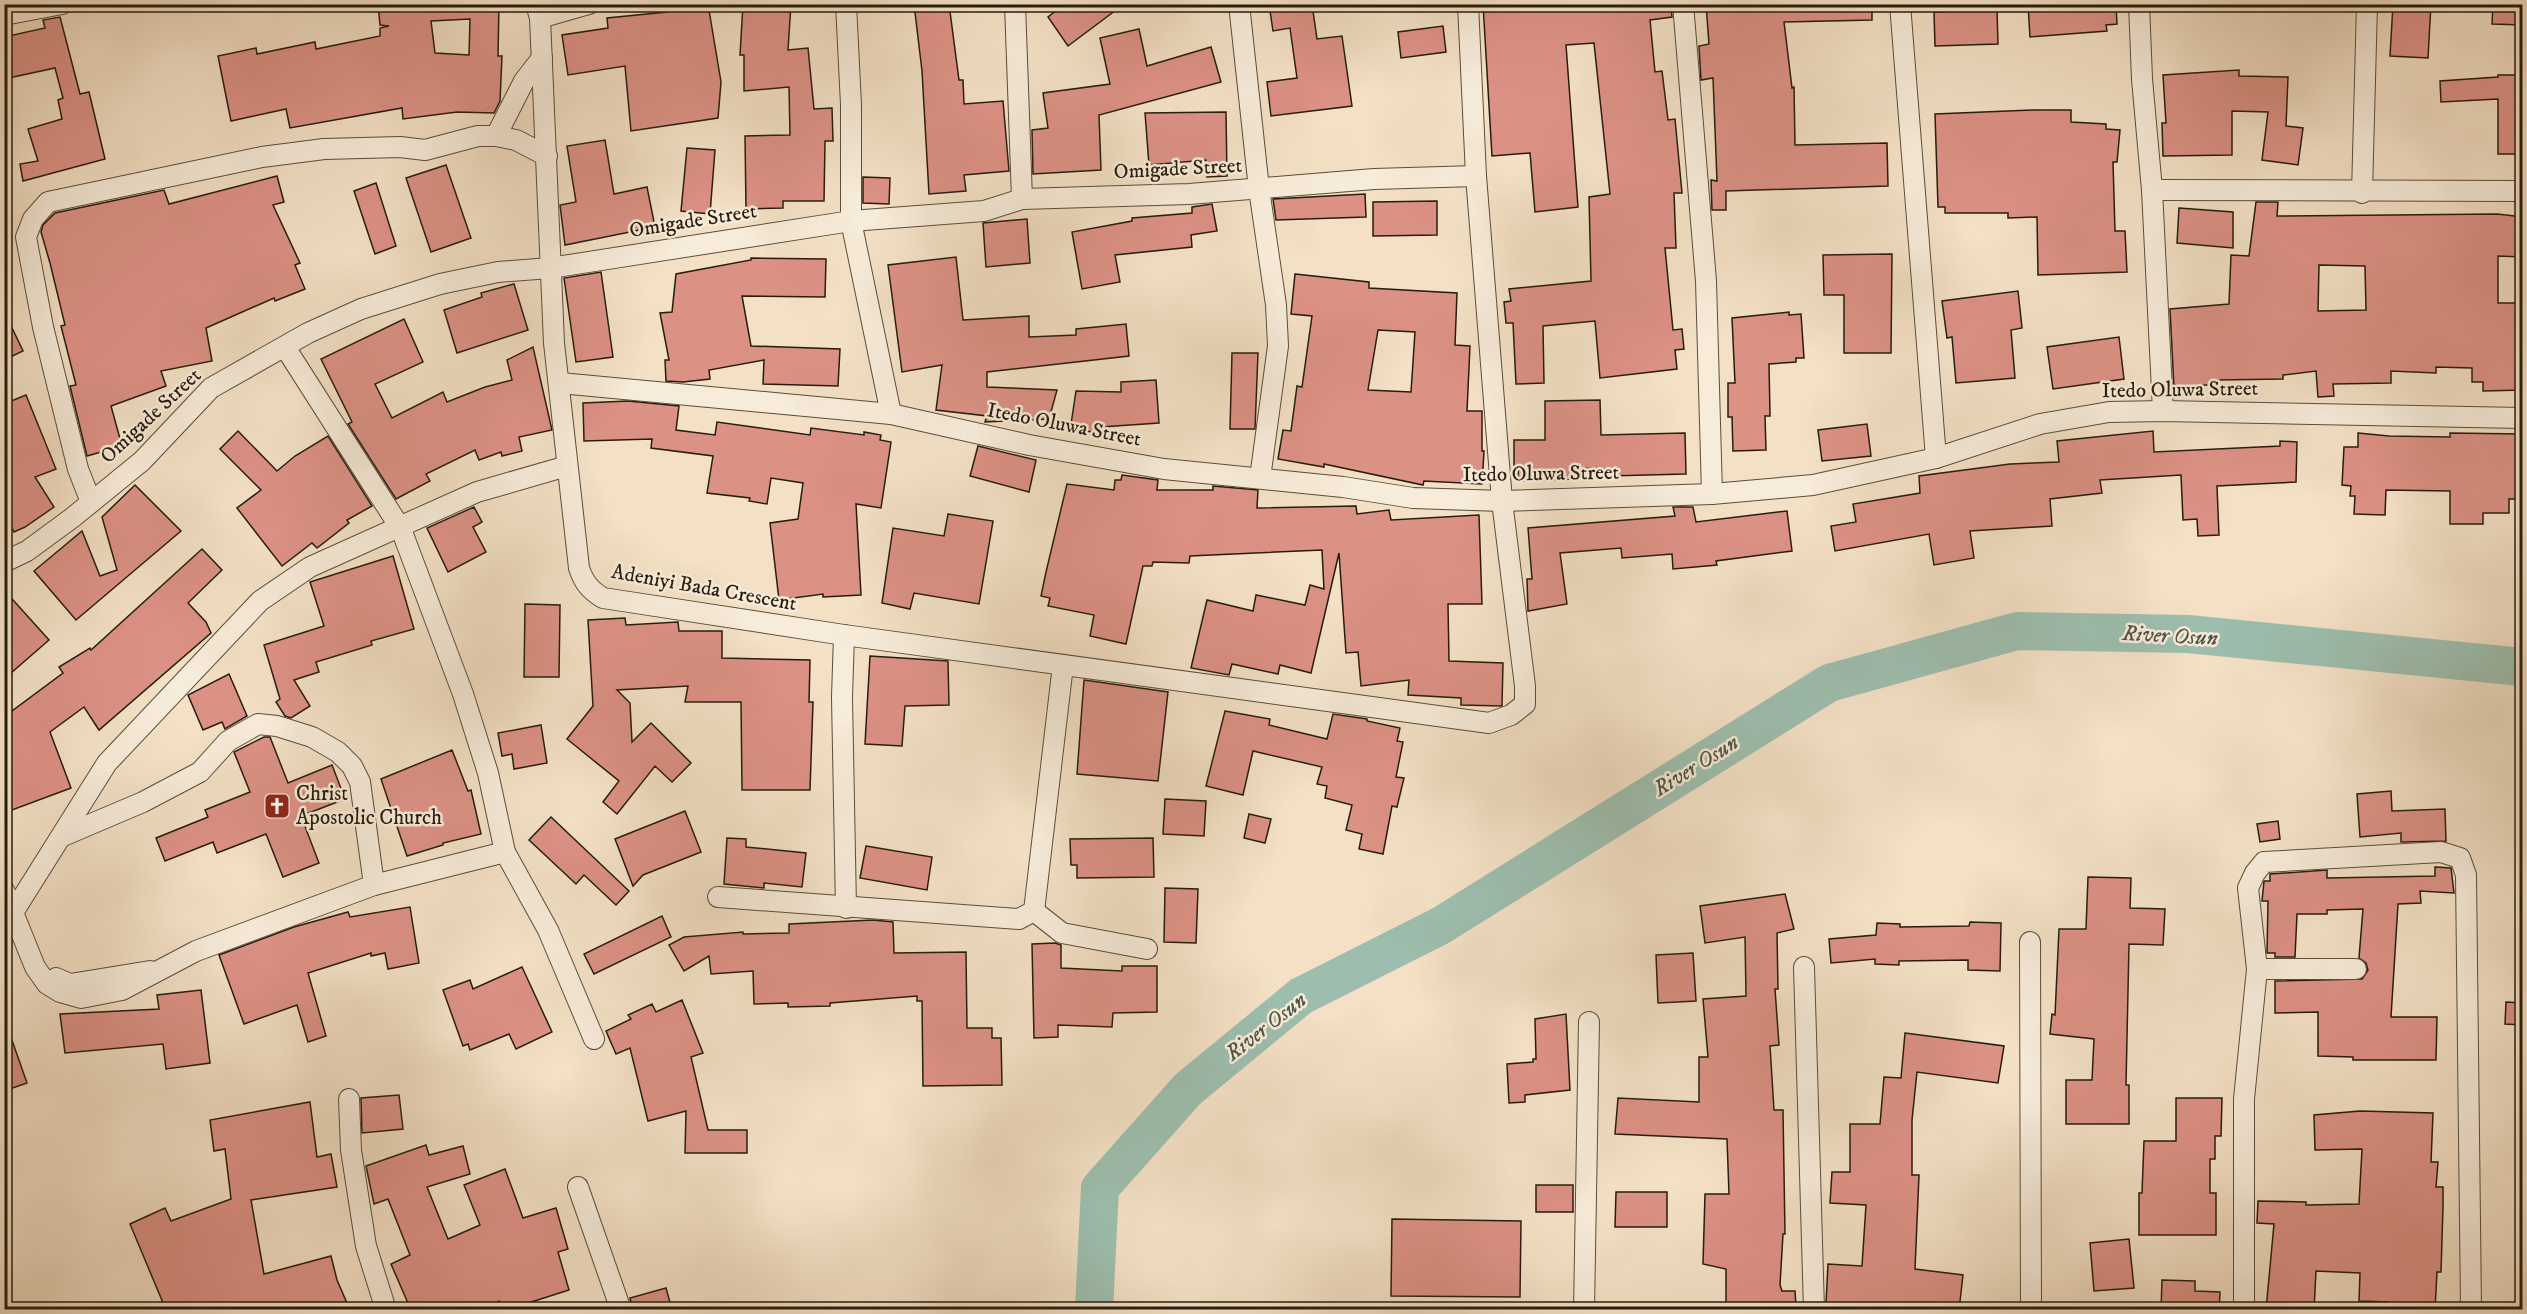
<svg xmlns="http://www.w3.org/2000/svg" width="2527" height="1314" viewBox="0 0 2527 1314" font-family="'IM FELL DW Pica',serif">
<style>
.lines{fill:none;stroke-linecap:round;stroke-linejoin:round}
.river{stroke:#9dbeae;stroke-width:38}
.building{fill:#dc9185;stroke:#271c0e;stroke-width:1.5;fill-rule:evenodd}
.street-casing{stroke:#5a4d3c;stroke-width:22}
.street{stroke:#f7ebd9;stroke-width:20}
.labels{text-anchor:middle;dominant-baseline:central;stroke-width:5;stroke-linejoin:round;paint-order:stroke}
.street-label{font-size:21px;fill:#271c0e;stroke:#f7ebd9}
.poi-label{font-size:21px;fill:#271c0e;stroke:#f7ebd9;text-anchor:start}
.water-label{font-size:22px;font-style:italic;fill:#505546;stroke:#f7ebd9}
</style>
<rect width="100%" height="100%" fill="#f3e0c5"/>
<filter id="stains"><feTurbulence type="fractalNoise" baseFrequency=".00333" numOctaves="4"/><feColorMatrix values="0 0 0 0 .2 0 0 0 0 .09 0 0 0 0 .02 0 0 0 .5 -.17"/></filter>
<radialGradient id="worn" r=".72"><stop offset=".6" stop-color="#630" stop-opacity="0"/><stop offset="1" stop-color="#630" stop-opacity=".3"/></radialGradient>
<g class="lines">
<!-- river -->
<polyline class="river" points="1094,1310 1100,1188 1188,1089 1301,996 1440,926 1829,683 2017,631 2188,634 2522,667"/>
</g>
<!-- building -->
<g class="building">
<path d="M378 4H499L498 56H502L500 101 494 113 457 112 403 119 402 108 290 128 286 109 231 121 218 56 256 48 257 54 315 42 316 49 380 36V28L389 26 380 25ZM470 19 469 55 435 53 431 21Z"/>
<polygon points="665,4 682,4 682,7 708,4 721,82 718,118 631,131 625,66 568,75 562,35 608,28 607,18 667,12"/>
<polygon points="743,4 791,4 788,50 808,48 814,109 832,108 833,141 825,141 824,201 783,201 783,208 746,209 745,136 790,135 789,87 744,91 744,55 740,55"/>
<polygon points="914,4 949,4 959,80 963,80 964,104 1003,101 1009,171 964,175 966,191 929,194 922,71"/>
<polygon points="1065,4 1124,4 1068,46 1048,17"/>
<polygon points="1269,4 1312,4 1317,39 1342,36 1352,106 1271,116 1267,82 1297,78 1290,28 1273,31"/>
<polygon points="1483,4 1671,4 1672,17 1650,20 1655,72 1662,71 1668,120 1675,119 1682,193 1674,193 1676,248 1665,248 1673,330 1682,329 1684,349 1675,350 1677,369 1600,378 1595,321 1543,326 1544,383 1516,384 1513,323 1506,323 1504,302 1511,301 1509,289 1591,281 1589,197 1610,194 1594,43 1566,45 1578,207 1535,212 1530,153 1492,156"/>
<polygon points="1706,4 1872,4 1872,20 1784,22 1792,88 1794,87 1795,145 1887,143 1888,186 1726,191 1726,210 1712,210 1711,180 1717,181 1713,78 1701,80 1699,46 1709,44"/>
<polygon points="2028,4 2116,5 2117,24 2106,25 2107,31 2030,37"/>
<polygon points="2393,4 2431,4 2428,58 2390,56"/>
<polygon points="2493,4 2523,4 2523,25 2492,24"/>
<polygon points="1997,9 1998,44 1935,46 1934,12"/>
<polygon points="60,17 80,94 89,92 105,159 23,181 20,164 38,161 28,129 62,119 58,100 63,98 55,68 4,79 4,37 45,28 43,20"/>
<polygon points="1443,26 1446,52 1401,58 1398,32"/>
<polygon points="1139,29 1147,66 1211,47 1221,82 1099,115 1101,170 1033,174 1032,130 1048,128 1043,93 1110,84 1100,38"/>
<polygon points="2239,70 2239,76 2288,77 2286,126 2303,128 2298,165 2262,160 2268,112 2232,111 2232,155 2163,156 2162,123 2166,123 2163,75"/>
<polygon points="2498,75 2523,75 2523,154 2498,154 2498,99 2441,102 2440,81 2498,77"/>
<polygon points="2032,110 2071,110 2071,122 2106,124 2106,129 2120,130 2117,162 2113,162 2115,231 2125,231 2127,272 2038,275 2037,217 2008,218 2008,213 1945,213 1945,207 1938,207 1935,114"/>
<polygon points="1226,112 1227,176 1207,177 1206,160 1149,165 1145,113"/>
<polygon points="605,140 614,194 647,187 655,227 565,245 560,205 576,202 567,146"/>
<polygon points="687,148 715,150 710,214 681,211"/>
<polygon points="446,165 471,238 431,252 406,178"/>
<polygon points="277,176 284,202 273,205 300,263 295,265 305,289 275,301 274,298 206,328 212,361 161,371 166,386 111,406 122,446 87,456 70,386 76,385 61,326 65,325 50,263 41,232 43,225 55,213 164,190 169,204"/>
<polygon points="863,177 890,178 889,204 863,203"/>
<polygon points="376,183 396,246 375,254 354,191"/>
<polygon points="1365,194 1366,217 1276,220 1273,199"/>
<polygon points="1437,201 1437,235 1373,236 1373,202"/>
<path d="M2256 202H2278L2277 216 2497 214 2523 217V257L2498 256V303H2523V390L2483 391V382H2472V368L2436 367V373L2391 371V383L2333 384 2334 396 2318 397 2316 371 2283 375V379L2217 380V384L2174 388 2170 309 2229 304 2231 255 2249 256ZM2319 265 2365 266 2366 310 2318 311Z"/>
<polygon points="1212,204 1217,231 1191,235 1192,247 1115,255 1120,282 1082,289 1072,232 1132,221 1132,218 1192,213 1192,207"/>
<polygon points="2179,208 2233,212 2233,248 2177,243"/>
<polygon points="1027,219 1030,263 986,267 983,223"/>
<polygon points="1892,254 1891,353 1844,353 1844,295 1824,295 1823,255"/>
<polygon points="956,257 963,320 1029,316 1029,337 1076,335 1076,329 1126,324 1129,356 987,372 987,387 1057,390 1049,419 985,422 987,416 936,410 942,365 902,372 888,265"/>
<polygon points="751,258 826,259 825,297 742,296 751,346 840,349 838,386 763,384 764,360 709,370 710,379 683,382 666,381 665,360 669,360 660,313 672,312 676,274 751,260"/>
<polygon points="601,272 613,357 576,362 564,278"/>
<path d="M1295 274 1369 282V288L1457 293 1455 345 1470 346 1467 411H1482V451H1484L1482 484 1424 481 1423 485 1324 464V467L1278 459 1283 430 1291 431 1297 386 1302 387 1312 316 1291 314ZM1378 330 1415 332 1411 392 1368 390Z"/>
<polygon points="514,284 528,330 457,353 444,310 482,297 481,293"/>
<polygon points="2018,291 2022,328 2011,330 2015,378 1956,383 1952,337 1947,338 1942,301"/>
<polygon points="4,311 23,351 4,360"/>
<polygon points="1789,312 1789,315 1801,314 1804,358 1796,358 1796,362 1769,364 1770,416 1765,416 1766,450 1733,451 1732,417 1728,417 1728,383 1735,383 1732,318"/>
<polygon points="404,319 423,362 375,384 392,418 443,392 447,402 485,387 512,380 507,360 533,347 552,430 519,437 522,451 502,456 501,452 479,460 475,450 426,474 430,481 396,499 348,424 352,422 321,359"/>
<polygon points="2119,337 2124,379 2053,389 2047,347"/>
<polygon points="1232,353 1258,353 1255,429 1230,429"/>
<polygon points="1156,380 1159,423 1101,427 1100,432 1070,431 1076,391 1121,392 1121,382"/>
<polygon points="26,395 56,469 35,477 54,507 25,527 14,532 12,528 4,533 4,404"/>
<polygon points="1600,400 1601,435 1685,433 1686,474 1608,476 1608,469 1575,468 1575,479 1518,481 1518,469 1514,470 1514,440 1545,440 1545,401"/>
<polygon points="628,401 679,406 676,430 715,435 717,422 810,435 811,428 864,435 864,432 881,435 880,440 891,442 881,508 856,504 861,595 823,597 823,594 779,600 770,523 798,519 803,483 771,478 767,504 749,501 750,498 707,493 713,456 651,448 652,439 584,441 583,403"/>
<polygon points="1867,424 1871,456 1822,461 1818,430"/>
<polygon points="238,431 277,471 295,456 328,436 372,506 347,520 349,523 317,548 312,543 282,566 237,508 261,490 220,449"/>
<polygon points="2153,431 2154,452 2280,446 2280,441 2297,442 2296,482 2217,486 2219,535 2198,536 2197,519 2183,520 2181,475 2100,480 2102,493 2050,499 2052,526 1970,531 1974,558 1934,565 1929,534 1835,551 1831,526 1856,522 1853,504 1920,493 1919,476 2010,464 2059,462 2057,441"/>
<polygon points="2358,433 2389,436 2450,437 2450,433 2523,434 2523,499 2509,499 2509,513 2483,513 2483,524 2450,524 2450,491 2386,490 2385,515 2354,514 2355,496 2350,496 2351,486 2342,485 2344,447 2358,447"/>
<polygon points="978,446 1036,460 1029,492 970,476"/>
<polygon points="1122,475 1158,480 1157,490 1213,490 1213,486 1258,490 1257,508 1356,506 1357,514 1389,510 1391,520 1479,515 1482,604 1448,604 1449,661 1503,663 1502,706 1461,705 1461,698 1408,695 1409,680 1361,686 1358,652 1346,653 1339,553 1311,673 1280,665 1278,674 1232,664 1229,675 1191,668 1207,600 1253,611 1256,595 1305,605 1310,585 1324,589 1322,550 1190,556 1189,563 1153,562 1152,566 1143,566 1126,644 1090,636 1094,615 1048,606 1050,598 1041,596 1046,572 1067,484 1114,490 1115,480 1121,480"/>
<polygon points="135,485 181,531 76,620 34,571 82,531 100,576 117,570 102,517"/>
<polygon points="474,507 482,522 473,527 486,552 448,572 427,528"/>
<polygon points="1673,507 1693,507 1696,522 1787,511 1792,551 1716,561 1717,565 1673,569 1672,554 1622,558 1621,548 1560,553 1567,604 1528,611 1527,579 1532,579 1528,528 1675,516"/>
<polygon points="948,514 993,521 979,604 914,593 910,609 882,603 893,528 944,536"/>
<polygon points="202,549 222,570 188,603 206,622 211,633 99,730 84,707 50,732 71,788 4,813 4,717 63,673 59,667 90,648 91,650"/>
<polygon points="393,556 414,629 371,641 372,645 316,662 319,672 294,680 310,706 291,718 285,716 276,702 280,699 264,645 324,626 310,582"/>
<polygon points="4,590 49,640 4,679"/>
<polygon points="525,604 560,605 559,677 524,677"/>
<polygon points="625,618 626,625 678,622 679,631 722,631 722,658 810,660 809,702 813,702 810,790 742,790 741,702 685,702 688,686 617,690 630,703 632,742 651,723 691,763 672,782 655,766 617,814 603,802 619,781 567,739 593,706 588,620"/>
<polygon points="870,656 948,661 949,705 905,706 902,746 865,744"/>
<polygon points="229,674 247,716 225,729 222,722 203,730 188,695"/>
<polygon points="1084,680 1168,692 1158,781 1077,774"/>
<polygon points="1225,711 1270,719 1269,725 1327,739 1333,714 1367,719 1367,721 1400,728 1397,741 1403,742 1396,777 1404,778 1397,807 1392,806 1383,854 1359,849 1362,834 1346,830 1352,805 1325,798 1327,786 1317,784 1322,767 1253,751 1243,795 1206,786"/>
<polygon points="541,725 547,763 514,769 512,754 502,756 498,733"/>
<polygon points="264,737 270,737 288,783 332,765 345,799 301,816 319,863 283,877 266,834 217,853 213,842 165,861 156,838 208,817 205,810 250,792 234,752"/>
<polygon points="452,750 468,791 471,790 481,834 443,843 443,845 407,856 381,779"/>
<polygon points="2391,791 2392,811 2445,809 2446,841 2401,842 2401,833 2360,837 2357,794"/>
<polygon points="1165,799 1206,801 1204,836 1163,834"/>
<polygon points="685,811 701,852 643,875 633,886 615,839"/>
<polygon points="1249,814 1271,819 1265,843 1244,838"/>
<polygon points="551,817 629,891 616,905 584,875 576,884 529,840"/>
<polygon points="2278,821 2280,839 2260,842 2257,824"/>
<polygon points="727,838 746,839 746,847 806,853 802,887 764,883 764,888 724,884"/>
<polygon points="1153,838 1154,877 1077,878 1077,865 1071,865 1070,839"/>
<polygon points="866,846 932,857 927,890 860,878"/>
<polygon points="2435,867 2451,868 2454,893 2420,891 2421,903 2398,904 2391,1017 2437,1017 2436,1060 2353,1060 2353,1057 2318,1056 2318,1012 2275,1013 2275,981 2362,979 2368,970 2366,963 2359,958 2363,909 2327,910 2327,914 2297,914 2295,957 2275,957 2275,953 2267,953 2268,901 2262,901 2264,881 2270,881 2270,874 2327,870 2327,878 2435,876"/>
<polygon points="2088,877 2131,878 2130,908 2165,909 2163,945 2129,944 2126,1085 2129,1085 2129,1124 2066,1124 2066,1080 2092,1080 2094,1039 2050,1034 2052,1014 2055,1015 2059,929 2086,929"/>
<polygon points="1165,888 1198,889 1196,943 1164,942"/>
<polygon points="1785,894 1794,929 1777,933 1778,989 1775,989 1779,1045 1770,1046 1774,1110 1783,1110 1785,1234 1783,1234 1780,1285 1782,1291 1795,1291 1796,1307 1726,1310 1726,1269 1703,1264 1705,1194 1729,1194 1727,1139 1615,1134 1618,1098 1699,1102 1699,1057 1708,1057 1703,999 1746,996 1745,937 1705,943 1700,906"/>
<polygon points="410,907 419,963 388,969 385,953 371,956 371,953 308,973 326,1036 308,1042 297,1005 244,1024 219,955 294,927 348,912 350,917"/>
<polygon points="662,916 671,937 594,974 584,954"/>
<polygon points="873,920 893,922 894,953 966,952 967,1028 992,1028 992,1038 1001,1038 1002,1085 923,1086 922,1001 917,1001 917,996 830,1003 830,1006 788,1007 788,1003 754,1004 753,971 711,974 709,956 684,971 669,945 684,937 743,932 743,934 789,933 789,924"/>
<polygon points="1970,922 2001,923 2000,971 1968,970 1968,960 1899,961 1899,965 1875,964 1875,959 1831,963 1829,939 1876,935 1877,923 1900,924 1900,927 1969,926"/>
<polygon points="1055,943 1061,945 1061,968 1122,971 1122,966 1157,966 1157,1012 1113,1013 1112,1027 1058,1025 1058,1037 1034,1038 1032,944"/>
<polygon points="1693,953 1696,1001 1658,1003 1656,955"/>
<polygon points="522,967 552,1032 516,1049 509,1034 470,1050 468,1044 463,1046 443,990 470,980 473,989"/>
<polygon points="201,990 210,1063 166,1069 163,1044 65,1053 60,1014 159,1009 157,995"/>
<polygon points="682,1000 703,1053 691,1057 708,1130 747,1130 747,1153 685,1153 686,1111 648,1121 630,1048 616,1054 606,1031 631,1019 628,1015 652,1004 656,1012"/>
<polygon points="2506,1002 2523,1003 2523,1025 2505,1024"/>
<polygon points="1566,1014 1570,1090 1525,1095 1525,1102 1509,1103 1507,1064 1533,1062 1533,1059 1536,1059 1535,1019"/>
<polygon points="4,1026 7,1026 27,1083 4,1091"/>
<polygon points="1905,1033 2004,1046 1998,1083 1917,1072 1912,1120 1912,1175 1919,1175 1915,1269 1963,1275 1959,1310 1826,1304 1828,1264 1862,1266 1866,1205 1830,1203 1832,1172 1850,1172 1850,1124 1880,1124 1884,1077 1901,1078"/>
<polygon points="399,1095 403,1129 362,1133 361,1098"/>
<polygon points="2176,1098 2222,1098 2221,1136 2215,1136 2215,1159 2210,1159 2210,1193 2216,1193 2216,1235 2139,1235 2139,1193 2142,1193 2144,1141 2176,1141"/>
<polygon points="310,1102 317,1157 331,1154 337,1187 251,1200 264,1274 331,1256 337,1280 350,1310 166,1310 130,1224 165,1208 171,1221 231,1199 225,1149 214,1151 210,1120"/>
<polygon points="2360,1111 2433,1113 2431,1162 2438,1162 2436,1187 2443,1187 2443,1207 2441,1272 2437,1272 2435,1310 2387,1310 2388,1302 2359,1301 2360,1273 2316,1271 2314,1310 2266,1310 2274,1224 2257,1223 2258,1201 2306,1202 2306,1205 2359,1204 2362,1149 2315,1150 2314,1115"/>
<polygon points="426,1145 429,1155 463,1146 470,1174 427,1187 448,1239 480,1225 464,1185 505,1169 523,1218 556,1208 568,1249 558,1252 569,1290 506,1310 502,1310 499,1301 481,1310 411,1310 391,1264 410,1255 388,1199 374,1204 366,1166"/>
<rect x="1536" y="1185" width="37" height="27"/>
<polygon points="1616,1192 1667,1192 1667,1227 1615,1227"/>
<polygon points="1392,1219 1521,1221 1520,1297 1391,1296"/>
<polygon points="2129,1239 2134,1288 2094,1291 2090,1243"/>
<polygon points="2162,1280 2195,1281 2195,1291 2220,1292 2219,1310 2161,1310"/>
<polygon points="666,1288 672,1310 633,1310 630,1298"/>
</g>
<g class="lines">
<!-- street casing -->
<g class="street-casing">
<g id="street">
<path d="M536 4 540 18 554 343 579 568C584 583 590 590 603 598L844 635 1489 723 1511 715 1525 704V686L1502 501 1476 176 1468 4"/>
<polyline points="846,4 851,105 851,221 891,414"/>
<polyline points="1015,4 1022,199"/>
<polyline points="1239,4 1259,189 1276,305 1278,346 1260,478"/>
<polyline points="1683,4 1706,281 1712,494"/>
<polyline points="1900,4 1936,458"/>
<polyline points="2139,4 2142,79 2152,190 2163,411"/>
<polyline points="4,15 62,4"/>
<polyline points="540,18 589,4"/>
<polyline points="496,136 524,81 542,58"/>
<polyline points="2152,190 2522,191"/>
<polyline points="2362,193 2367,4"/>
<polyline points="285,347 401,529 463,694 488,773 505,852 548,930 594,1039"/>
<polyline points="560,383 891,414 1029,445 1164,469 1343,487 1413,498 1502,501 1712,494 1813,485 1936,458 2040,424 2109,412 2163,411 2522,418"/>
<polyline points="91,502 78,469 43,327 26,237 33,219 48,202 262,157 324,149 400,147 425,150 478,136 496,136 516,140 547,156"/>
<polyline points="4,562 27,551 72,518 142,461 211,388 308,333 361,309 440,284 498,272 550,268 851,221 984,211 1022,199 1189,194 1374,179 1476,176"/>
<polyline points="844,635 842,697 846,908"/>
<polyline points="63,836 143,802 200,772 228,741 258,724 277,726 312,737 338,752 352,766 360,782 374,885"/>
<polyline points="4,890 35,967 47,984 60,992 81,998 122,990 196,951 374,885 505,852"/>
<polyline points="718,897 1019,919 1034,911 1063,665"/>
<polyline points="14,911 107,763 260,601 310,567 477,492 567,466"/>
<polyline points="1034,911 1062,933 1147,949"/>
<polyline points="2030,942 2031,1310"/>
<polyline points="1804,967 1814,1310"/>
<polyline points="2257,969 2248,888 2255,873 2264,862 2441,852 2460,858 2466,875 2471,1310"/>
<polyline points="56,978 70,984 150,971"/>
<polyline points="349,1099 351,1150 366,1246 386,1310"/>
<polyline points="578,1187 621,1310"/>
<polyline points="1584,1310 1589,1022"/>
<polyline points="2244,1310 2244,1099 2257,969 2356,969"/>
</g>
</g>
<!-- street -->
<use href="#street" class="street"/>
</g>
<!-- icons -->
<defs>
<g id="church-square" transform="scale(1.35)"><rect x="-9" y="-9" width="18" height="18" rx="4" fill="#8f2418" stroke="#f7ebd9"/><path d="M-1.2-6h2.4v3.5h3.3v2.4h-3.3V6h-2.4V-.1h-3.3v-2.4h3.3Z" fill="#fff"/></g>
</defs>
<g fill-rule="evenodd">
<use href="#church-square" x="277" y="806"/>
</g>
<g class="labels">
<!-- street labels -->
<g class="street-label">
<text transform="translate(1178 169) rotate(-3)">Omigade Street</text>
<text transform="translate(693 221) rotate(-9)">Omigade Street</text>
<text transform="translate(2180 390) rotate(-1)">Itedo Oluwa Street</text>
<text transform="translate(151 416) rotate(-43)">Omigade Street</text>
<text transform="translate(1064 425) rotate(11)">Itedo Oluwa Street</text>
<text transform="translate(1541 474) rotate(-1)">Itedo Oluwa Street</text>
<text transform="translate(704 588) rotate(10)">Adeniyi Bada Crescent</text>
</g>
<!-- poi labels -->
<g class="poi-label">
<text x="296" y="794">Christ<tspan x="296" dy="24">Apostolic Church</tspan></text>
</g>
<!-- water labels -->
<g class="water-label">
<text transform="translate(2170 636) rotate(3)">River Osun</text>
<text transform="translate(1696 766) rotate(-32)">River Osun</text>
<text transform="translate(1266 1027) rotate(-38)">River Osun</text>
</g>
</g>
<!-- margin -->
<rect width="2527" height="1314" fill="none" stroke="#f3e0c5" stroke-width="24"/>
<rect x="6" y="6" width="2515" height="1302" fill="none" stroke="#271c0e" stroke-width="3"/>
<rect x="12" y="12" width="2503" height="1290" fill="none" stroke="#271c0e" stroke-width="1.5"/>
<rect width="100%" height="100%" filter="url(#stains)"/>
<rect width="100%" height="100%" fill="url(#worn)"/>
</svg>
